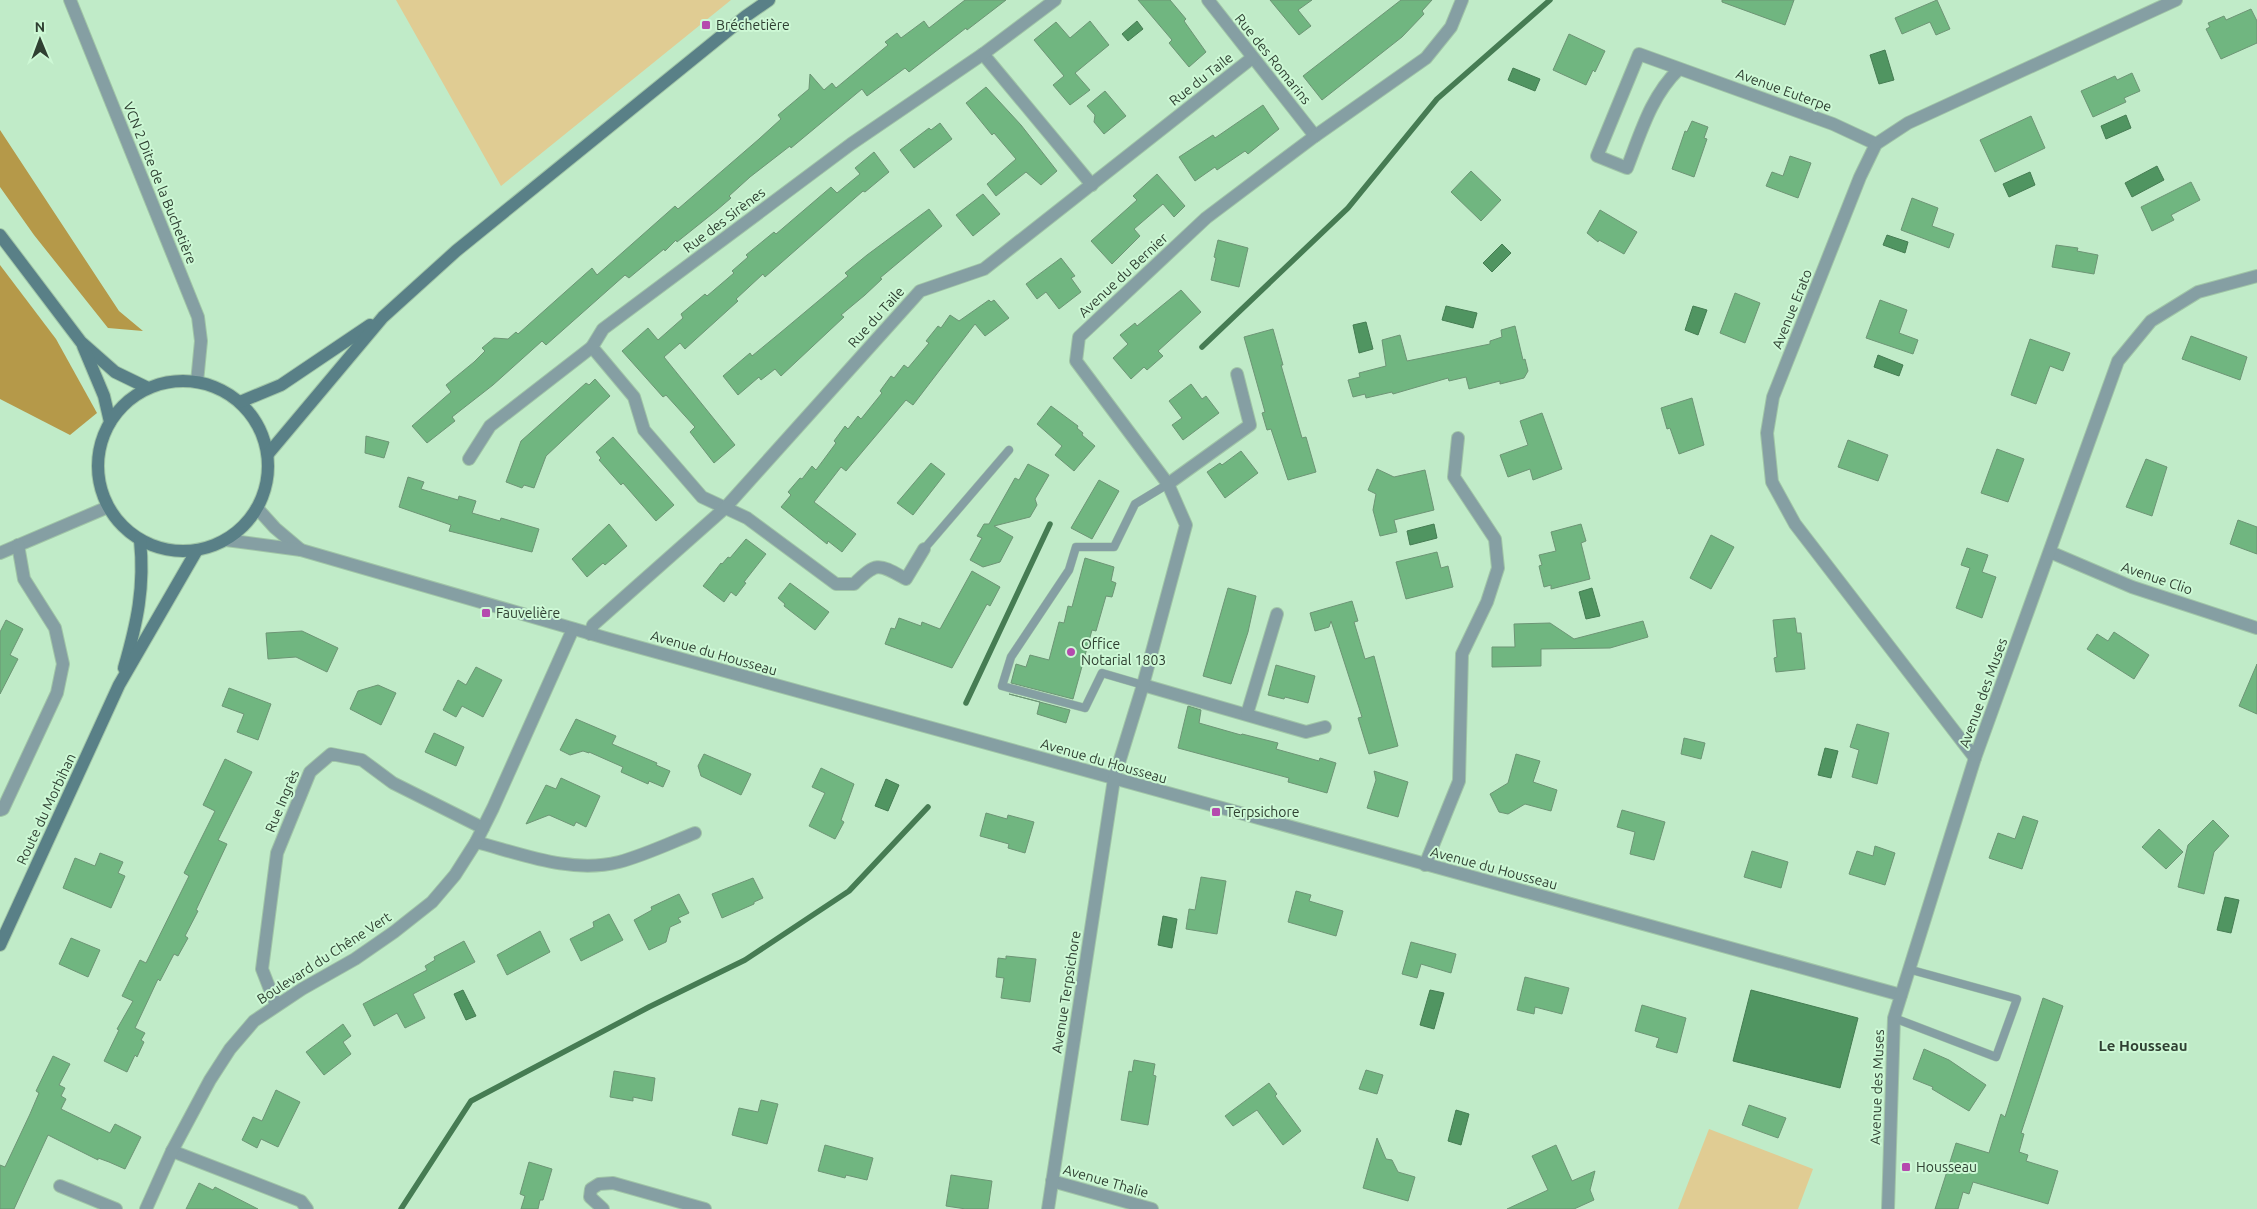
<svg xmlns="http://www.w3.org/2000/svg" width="2257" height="1209" viewBox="0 0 2257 1209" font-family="Ubuntu,sans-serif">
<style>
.green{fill:#e0cc93}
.forest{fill:#b59949}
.water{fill:#509561;stroke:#467c53}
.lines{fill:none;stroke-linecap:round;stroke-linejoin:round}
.stream{stroke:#467c53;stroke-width:5.5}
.building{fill:#70b680;stroke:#6d9575}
.lane-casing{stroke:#a0c5a7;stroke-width:9}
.street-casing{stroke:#a0c5a7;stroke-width:14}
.secondary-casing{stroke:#a0c5a7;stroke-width:14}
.lane{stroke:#859fa3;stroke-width:8}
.street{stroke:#859fa3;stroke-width:12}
.secondary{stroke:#598087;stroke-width:12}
.poi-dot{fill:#b54bae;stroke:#cdf8d5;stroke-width:2}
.labels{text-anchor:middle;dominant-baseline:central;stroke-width:4;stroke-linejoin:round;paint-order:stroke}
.poi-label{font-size:14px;fill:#2f4032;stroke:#cdf8d5;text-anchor:start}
.street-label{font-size:14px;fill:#2f4032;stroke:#cdf8d5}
.neighbourhood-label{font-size:15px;font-weight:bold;fill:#2f4032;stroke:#cdf8d5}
</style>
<rect width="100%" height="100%" fill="#c0ebc8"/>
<!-- green -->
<g class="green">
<polygon points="396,0 731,0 501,186"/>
<polygon points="1709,1129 1813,1169 1798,1209 1678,1209"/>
</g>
<!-- forest -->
<g class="forest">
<polygon points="0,130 119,311 143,331 108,328 34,235 0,187"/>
<polygon points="0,265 56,339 97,413 70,435 0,399"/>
</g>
<!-- water -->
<g class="water">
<polygon points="1137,21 1143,29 1128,41 1122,34"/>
<polygon points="1885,50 1894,80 1879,84 1870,55"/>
<polygon points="1513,68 1540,79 1535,91 1508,80"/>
<polygon points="2126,115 2131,128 2106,139 2101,126"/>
<polygon points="2157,166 2164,180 2132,197 2125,183"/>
<polygon points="2030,172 2035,185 2009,197 2003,184"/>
<polygon points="1887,235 1908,242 1905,253 1883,245"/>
<polygon points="1502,244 1511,253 1492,272 1483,263"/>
<polygon points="1446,306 1477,313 1473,328 1442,320"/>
<polygon points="1693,306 1707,310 1698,335 1685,330"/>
<polygon points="1366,322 1373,349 1359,353 1353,325"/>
<polygon points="1878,355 1903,365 1899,376 1874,367"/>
<polygon points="1434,524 1437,538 1410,545 1407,531"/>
<polygon points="1592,588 1600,616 1586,619 1579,592"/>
<polygon points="1825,748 1838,751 1831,778 1818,775"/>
<polygon points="886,779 899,785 888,811 875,806"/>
<polygon points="2225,897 2239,900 2231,933 2217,930"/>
<polygon points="1163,916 1177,919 1172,948 1158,945"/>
<polygon points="463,990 476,1016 466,1020 454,994"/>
<polygon points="1430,990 1444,993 1434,1029 1420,1025"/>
<polygon points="1751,990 1858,1018 1840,1088 1733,1061"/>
<polygon points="1456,1110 1469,1114 1461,1145 1448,1141"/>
</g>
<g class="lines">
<!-- stream -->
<g class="stream">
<polyline points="1202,347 1348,208 1437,99 1550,0"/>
<polyline points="966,703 1050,524"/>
<polyline points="401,1209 471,1101 649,1007 745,960 849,891 928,807"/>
</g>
</g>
<!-- building -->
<g class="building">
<polygon points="965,0 1006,0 967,30 966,28 909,72 905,68 867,96 862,89 791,148 790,146 750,177 729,196 731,198 717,210 677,242 676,240 665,251 664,249 629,278 625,275 546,345 542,341 493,385 452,417 455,421 427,443 412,426 451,392 446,385 474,362 485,351 482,348 494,338 508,339 516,332 518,334 592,268 597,275 675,206 678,209 759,139 781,119 778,115 809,89 810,74 824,90 832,83 836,88 888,45 885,42 897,33 901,38 924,21 929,28"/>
<polygon points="1138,0 1170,0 1186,19 1184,21 1206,52 1189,67 1169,43 1172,40"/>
<polygon points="1270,0 1312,0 1298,10 1311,26 1299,35"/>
<polygon points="1401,0 1432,0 1422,11 1424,14 1402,37 1322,100 1303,76"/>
<polygon points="1722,0 1794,0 1785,25 1722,2"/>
<polygon points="1937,0 1950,29 1936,35 1930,22 1902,34 1895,18"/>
<polygon points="2251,9 2257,21 2257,43 2221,59 2206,29 2210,27 2208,23 2224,16 2226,20"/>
<polygon points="1090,21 1109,45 1075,73 1090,90 1070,105 1053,85 1064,76 1034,40 1056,22 1070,38"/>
<polygon points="1569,34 1605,51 1595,72 1593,70 1586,85 1553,70"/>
<polygon points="2132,73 2140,91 2124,98 2126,102 2093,117 2081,91 2115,76 2117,80"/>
<polygon points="986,87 1021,125 1057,171 1041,185 1026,172 996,196 987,184 1016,159 994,133 992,135 966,103"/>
<polygon points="1105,91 1126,116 1104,134 1094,122 1095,115 1087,106"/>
<polygon points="1263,105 1279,129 1248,154 1245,151 1217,170 1215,167 1195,181 1179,157 1213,135 1215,138"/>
<polygon points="2031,116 2045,148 1995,172 1980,140"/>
<polygon points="1692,121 1708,127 1704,138 1707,139 1694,177 1672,169 1685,131 1687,132"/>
<polygon points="940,123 952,139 914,168 900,150 929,128 931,130"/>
<polygon points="874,152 889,172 865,192 863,191 765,277 763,274 736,299 738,301 685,349 680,343 664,357 735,445 714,463 690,432 695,427 666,395 663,397 622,351 648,328 658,340 683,318 681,314 705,294 707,296 734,273 732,271 748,257 746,255 774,232 776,234 831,187 837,193 860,174 855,168"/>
<polygon points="1790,156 1811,163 1798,198 1766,186 1772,172 1783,176"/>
<polygon points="1471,171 1501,200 1481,221 1451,192"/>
<polygon points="1157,174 1185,206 1174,217 1163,204 1134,229 1140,236 1112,264 1091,241 1137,200 1133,196"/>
<polygon points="2191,182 2200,200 2171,215 2174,220 2152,231 2141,207"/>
<polygon points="983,194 1000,214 973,236 956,215"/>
<polygon points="1912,198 1938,208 1932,226 1954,234 1949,248 1901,230"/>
<polygon points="929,209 942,226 880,278 882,279 865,295 841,315 844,317 781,376 775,369 761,380 759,377 738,395 723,376 750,353 752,356 780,333 848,276 845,273 867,255"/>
<polygon points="1600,210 1637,232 1624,254 1599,240 1598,242 1587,233"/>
<polygon points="1218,240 1248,248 1239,287 1211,280 1216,258 1214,257"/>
<polygon points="2056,245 2078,248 2077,251 2098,255 2094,274 2052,267"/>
<polygon points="1061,258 1075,276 1071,278 1081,292 1059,309 1046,292 1037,299 1026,284"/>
<polygon points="1181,290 1201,312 1158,351 1163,356 1147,370 1144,367 1131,379 1113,358 1128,344 1120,335 1135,323 1137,326"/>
<polygon points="1735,293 1760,303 1745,343 1720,333"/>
<polygon points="989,300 991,302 994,300 1009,318 985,336 975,324 913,405 906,400 846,471 841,467 814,502 856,534 842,552 828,541 827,544 781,507 791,495 788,492 800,478 802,479 812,466 816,470 836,443 834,441 845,426 848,429 858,416 861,419 882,393 880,391 891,376 894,378 904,365 908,368 929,343 926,341 938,326 941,328 950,315 959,321"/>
<polygon points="1880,300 1907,310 1899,333 1918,340 1913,354 1866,338"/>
<polygon points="1515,326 1523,360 1525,359 1528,371 1524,378 1500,384 1500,381 1469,389 1466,377 1449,381 1448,378 1393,394 1392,392 1366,398 1365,394 1353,397 1348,380 1360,377 1359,373 1386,366 1382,340 1400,335 1407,361 1490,344 1490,341 1502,337 1501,330"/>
<polygon points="1273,329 1283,365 1281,365 1302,438 1306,437 1316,472 1288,480 1271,429 1267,430 1262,413 1265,412 1244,337"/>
<polygon points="2191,336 2247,357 2240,380 2182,359"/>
<polygon points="2030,339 2070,353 2063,371 2050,366 2036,404 2011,395"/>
<polygon points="595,379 610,396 546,456 534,488 524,485 522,488 506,482 521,441 586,383 589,385"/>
<polygon points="1191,384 1202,399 1206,396 1219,413 1183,440 1172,425 1182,418 1169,401"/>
<polygon points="1692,398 1704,445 1679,454 1670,428 1667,429 1661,408"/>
<polygon points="1051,406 1078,426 1077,428 1083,433 1082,435 1095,446 1074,471 1055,455 1062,446 1037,424"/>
<polygon points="1542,413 1562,469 1533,480 1530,469 1508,477 1500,455 1528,445 1520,421"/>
<polygon points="366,436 389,442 384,458 365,453"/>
<polygon points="613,437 674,505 656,521 623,483 621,485 599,460 601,458 596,452"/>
<polygon points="1848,440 1888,455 1878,481 1838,467"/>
<polygon points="1997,449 2024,459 2008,502 1981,493"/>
<polygon points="1241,451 1258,473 1225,498 1207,472 1220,463 1222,465"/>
<polygon points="2146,459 2167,467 2152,516 2126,507"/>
<polygon points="931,463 945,474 913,515 897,503"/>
<polygon points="1028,464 1049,475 1035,499 1037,505 1030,517 994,526 1013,537 1000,562 983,567 970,560 982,538 977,536 984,524 989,524 1015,478 1019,480"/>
<polygon points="1377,469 1394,477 1425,470 1434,510 1394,520 1397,532 1380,536 1373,510 1376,494 1368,490"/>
<polygon points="408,477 424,482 421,489 458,500 459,496 476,501 472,513 500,521 501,518 539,529 532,552 449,531 451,525 399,507"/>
<polygon points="1099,480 1119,491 1092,539 1071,528"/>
<polygon points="2238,520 2257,527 2257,554 2230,544"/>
<polygon points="609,524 627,546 605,565 603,563 587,577 572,559"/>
<polygon points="1581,524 1586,541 1581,543 1590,579 1551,589 1551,585 1544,587 1539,566 1542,565 1539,555 1556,551 1551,532"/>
<polygon points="1711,535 1734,547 1711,589 1690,578"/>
<polygon points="746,539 766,554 744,582 746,583 736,596 731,592 724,602 703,586 721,563 722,564 728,557 730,558"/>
<polygon points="1967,548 1988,555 1982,572 1996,577 1982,618 1956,608 1970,568 1961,565"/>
<polygon points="1437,552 1441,568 1448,566 1453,587 1406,599 1396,562"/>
<polygon points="1085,558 1114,567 1111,581 1116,583 1112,597 1106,596 1096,631 1092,630 1073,699 1011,683 1016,664 1026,667 1030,655 1049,660 1059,622 1064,623 1068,606 1072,607"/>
<polygon points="972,571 1000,587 990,606 987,604 952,668 885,644 891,628 895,629 899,618 921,626 922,622 940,629"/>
<polygon points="790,583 829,612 815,630 784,606 785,604 778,598"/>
<polygon points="1228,588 1256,596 1248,632 1231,684 1203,676"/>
<polygon points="1352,601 1358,621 1354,622 1365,659 1374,656 1398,746 1369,754 1358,718 1362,717 1331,621 1329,627 1315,631 1310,613"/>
<polygon points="1795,618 1797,633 1801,633 1805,669 1776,672 1774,658 1777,657 1773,620"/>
<polygon points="6,620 23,629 10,655 18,659 0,694 0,632"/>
<polygon points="1643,621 1648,637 1610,648 1541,649 1541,666 1492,667 1492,647 1515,647 1514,624 1550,623 1574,639"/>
<polygon points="302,631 338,648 327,672 296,657 268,659 266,633"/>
<polygon points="2114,632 2149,655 2134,679 2087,649 2097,634 2108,641"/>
<polygon points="2257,664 2257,714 2239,706"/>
<polygon points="1276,665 1315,676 1308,703 1285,697 1284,699 1268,695"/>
<polygon points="476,667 502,680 483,717 462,706 456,717 443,710 458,680 466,685"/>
<polygon points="378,685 396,693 381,725 350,709 358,691"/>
<polygon points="229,688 271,704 258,740 237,732 244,714 222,706"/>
<polygon points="1009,694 1070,710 1066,723 1037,714 1040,702"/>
<polygon points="1188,706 1201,710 1199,723 1241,735 1242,734 1278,743 1276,749 1319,761 1320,758 1336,763 1327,793 1288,782 1289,778 1178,748"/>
<polygon points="576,719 616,736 612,744 657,763 656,765 670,771 663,787 649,781 648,784 621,772 623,767 589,752 589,753 583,751 570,755 560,750"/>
<polygon points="1857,724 1889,733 1877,784 1852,777 1859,750 1850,747"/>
<polygon points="434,733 464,747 456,766 425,752"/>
<polygon points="1684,738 1705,743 1701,759 1681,754"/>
<polygon points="704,754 751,774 741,795 701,776 698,766"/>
<polygon points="1516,754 1540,761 1533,782 1557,790 1551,811 1525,804 1508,814 1499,812 1490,794 1508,783"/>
<polygon points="225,759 252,772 218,840 227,844 196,910 198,911 185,936 188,938 178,956 174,954 160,981 158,979 135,1028 145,1033 141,1040 144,1042 137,1057 135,1055 127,1072 104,1061 119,1030 117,1029 133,1001 122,996 140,960 146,963 189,876 184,873 215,811 203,805"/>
<polygon points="821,768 854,784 841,820 844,822 835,839 809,826 825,793 812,787"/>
<polygon points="1374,771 1408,782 1398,817 1367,808 1376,780"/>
<polygon points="561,778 600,796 586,827 576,822 574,826 549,815 526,824 546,785 556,789"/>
<polygon points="1622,810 1665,822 1654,860 1630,854 1635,832 1617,827"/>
<polygon points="986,813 1007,819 1008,815 1034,822 1025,853 1008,848 1009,844 980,836"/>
<polygon points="2023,816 2038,821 2022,869 1989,858 1998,833 2015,839"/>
<polygon points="2213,820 2229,836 2214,852 2204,894 2178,887 2188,845"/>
<polygon points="2159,829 2183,852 2166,869 2142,847"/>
<polygon points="1875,846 1895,853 1885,885 1849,874 1857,851 1873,856"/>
<polygon points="1752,851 1788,862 1781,888 1744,877"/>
<polygon points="100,853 123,862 118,873 125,876 111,908 63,888 75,858 95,866"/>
<polygon points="1201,877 1226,881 1217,934 1186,929 1189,909 1195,910"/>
<polygon points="753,878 763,898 754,902 754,904 722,918 712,894"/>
<polygon points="1296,891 1311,895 1309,901 1343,911 1336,936 1288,922"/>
<polygon points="679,894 689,913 678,918 681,922 670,927 666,942 649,950 634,920 652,910 651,907"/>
<polygon points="609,914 623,940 581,961 570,939 594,927 593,922"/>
<polygon points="540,931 550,952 507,975 497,955"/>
<polygon points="71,938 100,950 88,977 59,964"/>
<polygon points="464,941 475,962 413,994 425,1018 405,1028 397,1013 374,1026 363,1004 427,970 425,966 435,960 434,957"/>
<polygon points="1411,942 1456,954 1451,973 1421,964 1417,978 1402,974"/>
<polygon points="1006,956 1036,959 1030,1002 1001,998 1004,978 996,977 998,958 1006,959"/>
<polygon points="1525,977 1569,988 1562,1014 1535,1007 1534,1014 1517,1010"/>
<polygon points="2043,998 2063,1006 2021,1133 2024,1134 2019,1152 2028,1155 2026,1161 2058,1171 2048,1204 1973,1182 1969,1194 1963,1192 1958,1209 1935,1209 1956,1143 1989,1153 2001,1114 2005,1117"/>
<polygon points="1642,1005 1686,1018 1677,1053 1656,1047 1659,1038 1635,1031"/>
<polygon points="343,1024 351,1036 343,1042 351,1054 324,1075 306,1052"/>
<polygon points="1924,1049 1949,1060 1986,1085 1969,1111 1932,1089 1933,1087 1913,1079"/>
<polygon points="53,1056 70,1064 59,1085 65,1088 61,1096 66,1099 61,1109 110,1133 115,1124 141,1137 125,1169 109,1162 98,1158 98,1160 48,1135 14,1209 0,1209 0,1165 5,1167 30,1114 39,1093 36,1091"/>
<polygon points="1134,1060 1155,1064 1153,1075 1156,1076 1148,1125 1121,1120 1129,1071 1132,1072"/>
<polygon points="1366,1070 1383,1075 1377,1094 1359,1089"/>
<polygon points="614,1071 655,1078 652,1101 633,1097 633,1101 610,1097"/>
<polygon points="1269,1083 1277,1094 1275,1096 1301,1131 1283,1145 1257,1110 1233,1126 1225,1116"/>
<polygon points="276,1090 300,1102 278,1147 261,1139 257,1148 242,1140 253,1117 262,1121"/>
<polygon points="761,1100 778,1104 767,1144 732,1135 739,1108 758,1112"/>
<polygon points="1749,1105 1786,1118 1778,1138 1742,1125"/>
<polygon points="1377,1138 1386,1159 1392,1160 1398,1172 1415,1177 1408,1201 1363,1188"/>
<polygon points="825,1145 873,1158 867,1180 846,1175 845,1178 818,1171"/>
<polygon points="1556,1145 1572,1181 1595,1171 1590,1190 1594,1200 1574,1209 1507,1209 1548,1190 1532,1156"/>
<polygon points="529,1162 552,1169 543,1200 540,1200 538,1209 521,1209 525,1196 520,1194"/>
<polygon points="951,1175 992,1181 988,1209 966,1209 946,1206"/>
<polygon points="199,1183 213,1190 215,1187 258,1209 186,1209"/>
</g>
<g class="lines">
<!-- lane casing -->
<g class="lane-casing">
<g id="lane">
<polyline points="924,549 1009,450"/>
<polyline points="1143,685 1102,673 1085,708 1002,686 1011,657 1069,570 1076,547 1114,547 1135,504 1168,484"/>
<polyline points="1894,1018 1996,1057 2017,999 1908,969"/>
</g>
</g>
<!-- street casing -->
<g class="street-casing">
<g id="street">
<polyline points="70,0 198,317 201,341 197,382"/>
<polyline points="1208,0 1315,136"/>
<polyline points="983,54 1092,185"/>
<path d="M1679 69C1651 96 1641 132 1627 168L1597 156 1639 54 1833 124 1876 144"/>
<polyline points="469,459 490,426 592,347"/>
<polyline points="1168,484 1250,425 1237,374"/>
<polyline points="257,508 275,528 301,550"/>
<polyline points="226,540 301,550 609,639 1901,995"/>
<path d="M924 549 906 579C879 564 877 561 854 584H836L747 518 702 497 644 430 634 397 592 347 603 329 851 144 983 54 1055 0"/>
<polyline points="2050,552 2132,587 2257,628"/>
<polyline points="0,553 108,507"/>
<polyline points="590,634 593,625 725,508 920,291 984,269 1252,58"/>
<polyline points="1143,685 1306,732 1325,727"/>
<polyline points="1247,714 1277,614"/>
<polyline points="1975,758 1795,524 1772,482 1767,433 1773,397 1860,177 1876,144 1908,123 2176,0"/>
<polyline points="0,810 3,809 57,693 63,664 55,628 24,579 18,545"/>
<path d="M476 842C522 854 571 874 619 862 645 855 670 843 695 833"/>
<polyline points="1425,865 1459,781 1462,654 1487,602 1498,568 1495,539 1454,477 1458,438"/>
<polyline points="276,1005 262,969 277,853 310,772 331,754 362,760 393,783 483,828"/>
<polyline points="172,1151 301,1201 307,1209"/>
<polyline points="1052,1181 1152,1209"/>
<polyline points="60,1186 116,1209"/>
<polyline points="146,1209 172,1151 210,1080 230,1049 254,1021 302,989 355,959 394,932 432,902 455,875 476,842 493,808 573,629"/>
<polyline points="603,1209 590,1197 591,1189 599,1184 613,1183 705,1209"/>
<polyline points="1048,1209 1114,779 1143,685 1186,525 1168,484 1076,361 1079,337 1206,218 1315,136 1426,58 1451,27 1462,0"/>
<polyline points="1888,1209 1894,1018 1975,758 2118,361 2151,321 2198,292 2257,276"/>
</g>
</g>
<!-- secondary casing -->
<g class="secondary-casing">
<g id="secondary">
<polyline points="0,235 81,342 115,372 148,388"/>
<polyline points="83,346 104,396 110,422"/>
<circle cx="183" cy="466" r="85"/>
<polyline points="240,402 281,385 370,325"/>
<polyline points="268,454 383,317 456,251 746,16 769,0"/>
<path d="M124 668C137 623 145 587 140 540"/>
<polyline points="0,945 119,685 197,550"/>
</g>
</g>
<!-- lane -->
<use href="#lane" class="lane"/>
<!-- street -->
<use href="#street" class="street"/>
<!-- secondary -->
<use href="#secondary" class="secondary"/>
</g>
<!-- markers -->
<g class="poi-dot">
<rect x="701" y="20" width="10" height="10" rx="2.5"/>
<rect x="481" y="608" width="10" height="10" rx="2.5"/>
<circle cx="1071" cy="652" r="5"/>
<rect x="1211" y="807" width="10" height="10" rx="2.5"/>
<rect x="1901" y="1162" width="10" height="10" rx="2.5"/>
</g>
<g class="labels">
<!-- poi labels -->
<g class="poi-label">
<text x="716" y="25">Bréchetière</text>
<text x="496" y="613">Fauvelière</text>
<text x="1081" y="644">Office<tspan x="1081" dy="16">Notarial 1803</tspan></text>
<text x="1226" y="812">Terpsichore</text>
<text x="1916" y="1167">Housseau</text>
</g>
<!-- street labels -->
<g class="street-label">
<text transform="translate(1273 59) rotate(51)">Rue des Romarins</text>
<text transform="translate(1201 79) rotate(-38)">Rue du Taile</text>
<text transform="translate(1784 90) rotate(20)">Avenue Euterpe</text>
<text transform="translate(160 183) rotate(68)">VCN 2 Dite de la Buchetière</text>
<text transform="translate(724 220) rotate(-37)">Rue des Sirènes</text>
<text transform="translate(1123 275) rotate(-43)">Avenue du Bernier</text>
<text transform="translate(1792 309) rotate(-68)">Avenue Erato</text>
<text transform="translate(876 317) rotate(-48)">Rue du Taile</text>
<text transform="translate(2157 578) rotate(19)">Avenue Clio</text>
<text transform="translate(714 653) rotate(16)">Avenue du Housseau</text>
<text transform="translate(1983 693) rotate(-70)">Avenue des Muses</text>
<text transform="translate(1104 761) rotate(16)">Avenue du Housseau</text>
<text transform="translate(282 801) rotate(-67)">Rue Ingrès</text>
<text transform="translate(46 809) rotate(-65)">Route du Morbihan</text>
<text transform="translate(1494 868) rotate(15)">Avenue du Housseau</text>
<text transform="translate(324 958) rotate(-33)">Boulevard du Chêne Vert</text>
<text transform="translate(1066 992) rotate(-81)">Avenue Terpsichore</text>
<text transform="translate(1877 1087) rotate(-88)">Avenue des Muses</text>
<text transform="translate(1106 1181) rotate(16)">Avenue Thalie</text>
</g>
<!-- neighbourhood labels -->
<g class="neighbourhood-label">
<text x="2143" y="1045">Le Housseau</text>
</g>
</g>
<!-- north arrow -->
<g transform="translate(40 40) rotate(359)" stroke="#cdf8d5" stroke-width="4" paint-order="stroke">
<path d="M0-4L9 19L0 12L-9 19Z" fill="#2f4032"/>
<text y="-8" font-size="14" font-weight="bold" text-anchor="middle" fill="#2f4032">N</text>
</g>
</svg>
